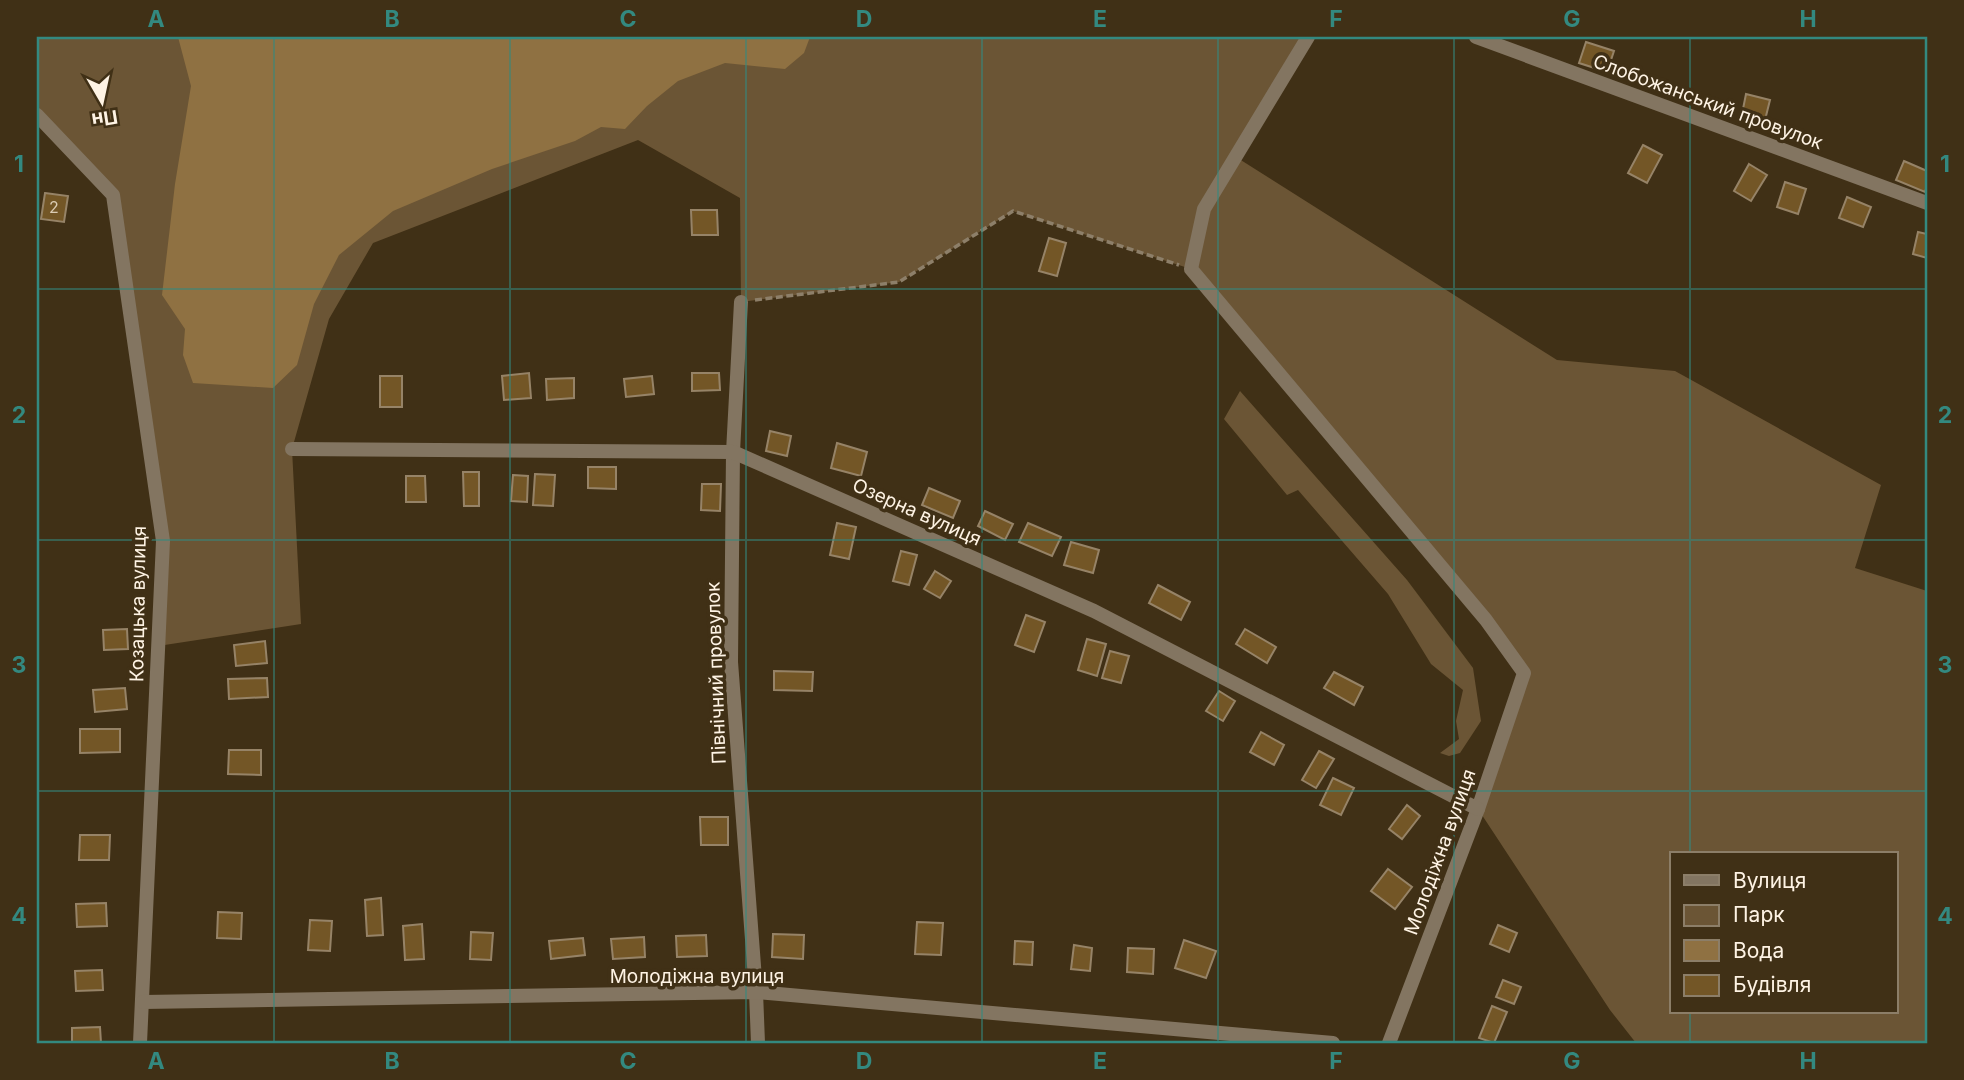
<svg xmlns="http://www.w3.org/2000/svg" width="1964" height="1080" viewBox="0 0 1964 1080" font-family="Inter,sans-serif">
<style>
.green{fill:#6b5535;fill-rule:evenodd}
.water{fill:#8f7142}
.building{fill:#735626;stroke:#968367;stroke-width:2}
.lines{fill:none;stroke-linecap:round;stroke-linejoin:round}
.path{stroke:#8d7f69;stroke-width:3.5;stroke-dasharray:7 3.5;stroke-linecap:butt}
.minor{stroke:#837561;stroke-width:14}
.grid{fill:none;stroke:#338980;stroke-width:2;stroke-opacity:0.55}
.labels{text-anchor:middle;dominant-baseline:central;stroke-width:7;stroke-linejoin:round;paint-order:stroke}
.number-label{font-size:16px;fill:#dbccb4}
.street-label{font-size:19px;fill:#fef3e4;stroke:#403016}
.neatline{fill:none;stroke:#338980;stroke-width:2.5}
.grid-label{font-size:23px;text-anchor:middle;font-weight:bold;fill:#338980}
</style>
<rect width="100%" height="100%" fill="#403016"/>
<!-- green -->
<g class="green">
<path d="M37 37H1308L1236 157 1557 360 1675 371 1881 485 1855 568 1927 591V1043H1636L1610 1010 1478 809 1524 673 1191 269 1013 211 899 282 741 302 740 198 638 140 373 243 329 319 292 449 301 624 158 646 163 541 113 195 37 115ZM1672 854H1896V1012H1672Z"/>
<polygon points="1240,391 1407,580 1473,668 1481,721 1460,753 1449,756 1440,753 1459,739 1456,721 1463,690 1431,664 1388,594 1298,490 1287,495 1224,419"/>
</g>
<!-- water -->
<polygon class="water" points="178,37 810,37 804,53 785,69 725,63 678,81 647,106 625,129 601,127 575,141 492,169 393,211 339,255 314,304 297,365 273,388 193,383 183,355 185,329 162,295 175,184 191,86"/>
<!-- building -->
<g class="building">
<polygon points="1586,42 1614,51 1607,72 1579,63"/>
<polygon points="1746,94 1770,100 1764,124 1741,119"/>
<polygon points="1643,145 1662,155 1647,183 1628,173"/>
<polygon points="1904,161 1927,171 1927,186 1925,192 1896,180"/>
<polygon points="1749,164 1767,175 1751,201 1734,191"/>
<polygon points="1785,182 1806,189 1798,214 1777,207"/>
<polygon points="45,193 68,196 64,222 41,219"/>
<polygon points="1847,197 1871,207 1863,227 1839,218"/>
<polygon points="691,210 717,210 718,235 692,235"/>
<polygon points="1918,232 1927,234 1927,258 1913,254"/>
<polygon points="1049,238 1066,243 1057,276 1039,271"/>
<polygon points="529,373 531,398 504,400 502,376"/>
<polygon points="692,373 719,373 720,390 692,391"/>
<rect x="380" y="376" width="22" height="31"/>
<polygon points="652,376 654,394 626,397 624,379"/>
<polygon points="574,378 574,398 547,400 546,379"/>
<polygon points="770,431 791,436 787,456 766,451"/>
<polygon points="837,443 867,452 861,476 831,468"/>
<polygon points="588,467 616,467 616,489 588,488"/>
<polygon points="463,472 479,472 479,506 464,506"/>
<polygon points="535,474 555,475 553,506 533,505"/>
<polygon points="513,475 528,476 527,502 511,501"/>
<polygon points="406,476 425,476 426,502 406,502"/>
<polygon points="702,484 721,484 720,511 701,510"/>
<polygon points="929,488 960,501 953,518 922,505"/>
<polygon points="985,511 1013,524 1005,540 978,526"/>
<polygon points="837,523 856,527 849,559 830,555"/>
<polygon points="1028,523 1061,537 1052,556 1019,542"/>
<polygon points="1071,542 1099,550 1093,573 1064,565"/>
<polygon points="901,551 917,555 909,585 893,581"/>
<polygon points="935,571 951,581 940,598 924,589"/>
<polygon points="1158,585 1190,602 1181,620 1149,603"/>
<polygon points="1026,615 1045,622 1034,652 1015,645"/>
<polygon points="127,629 128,649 104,650 103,630"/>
<polygon points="1245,629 1276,647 1267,663 1236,644"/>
<polygon points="1087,639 1106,644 1097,676 1078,670"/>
<polygon points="265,641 267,663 236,666 234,645"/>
<polygon points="1110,651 1129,656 1121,683 1102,678"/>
<polygon points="774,671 813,672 812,691 774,690"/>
<polygon points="1334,672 1363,687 1354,705 1324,688"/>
<polygon points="267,678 268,697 229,699 228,679"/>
<polygon points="125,688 127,709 95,712 93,690"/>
<polygon points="1219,691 1235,701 1223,721 1206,711"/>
<polygon points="80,729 120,729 120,752 80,753"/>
<polygon points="1261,732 1284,745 1274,765 1250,752"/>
<polygon points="229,750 261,750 261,775 228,774"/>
<polygon points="1319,751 1334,759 1316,788 1302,780"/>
<polygon points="1333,778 1354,788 1341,815 1320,805"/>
<polygon points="1407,805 1420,816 1402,839 1389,829"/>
<polygon points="700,817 728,817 728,845 701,845"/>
<polygon points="80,835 110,835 109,860 79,860"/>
<polygon points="1388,869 1412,887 1395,909 1371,891"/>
<polygon points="381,898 383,935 367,936 365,900"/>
<polygon points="106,903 107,926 77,927 76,904"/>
<polygon points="218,912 242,913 241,939 217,938"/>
<polygon points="310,920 332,921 330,951 308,950"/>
<polygon points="917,922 943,923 941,955 915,954"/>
<polygon points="422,924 424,959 405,960 403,926"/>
<polygon points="1498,925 1517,933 1509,952 1490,944"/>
<polygon points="471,932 493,933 491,960 470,959"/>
<polygon points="773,934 804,935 803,959 772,957"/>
<polygon points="706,935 707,956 677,957 676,936"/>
<polygon points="644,937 645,957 613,959 611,939"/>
<polygon points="583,938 585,955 551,959 549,941"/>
<polygon points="1184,940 1216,951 1206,978 1175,968"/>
<polygon points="1015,941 1033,942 1032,965 1014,964"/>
<polygon points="1074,945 1092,948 1090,971 1071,969"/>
<polygon points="1128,948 1154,949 1153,974 1127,972"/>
<polygon points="102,970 103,990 76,991 75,971"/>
<polygon points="1503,980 1521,987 1514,1004 1496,997"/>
<polygon points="1492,1006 1507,1012 1494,1043 1479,1038"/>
<polygon points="100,1027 101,1043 72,1043 72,1028"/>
</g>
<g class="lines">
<!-- path -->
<polyline class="path" points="755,300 899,282 1013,211 1179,265"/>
<!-- minor -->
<g class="minor">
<polyline points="1308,37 1204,209 1191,269 1486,620 1524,673 1478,809 1389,1043"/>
<polyline points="1476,37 1927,203"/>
<polyline points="37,115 113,195 163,541 140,1043"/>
<polyline points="741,302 733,452 731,662 756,992 758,1043"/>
<polyline points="292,449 733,452 1094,611 1478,809"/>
<polyline points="143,1002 756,992 1333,1043"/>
</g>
</g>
<!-- grid -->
<path class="grid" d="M274 37V1043M510 37V1043M746 37V1043M982 37V1043M1218 37V1043M1454 37V1043M1690 37V854M37 289H1927M37 540H1927M37 791H1927M1690 1012V1043"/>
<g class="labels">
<!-- number labels -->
<g class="number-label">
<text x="54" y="207">2</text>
</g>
<!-- street labels -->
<g class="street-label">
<text transform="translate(1708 102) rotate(20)">Слобожанський провулок</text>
<text transform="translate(917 512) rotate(24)">Озерна вулиця</text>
<text transform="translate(138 604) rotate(-89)">Козацька вулиця</text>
<text transform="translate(716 673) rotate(-92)">Північний провулок</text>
<text transform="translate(1440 852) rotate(-70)">Молодіжна вулиця</text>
<text x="697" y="976">Молодіжна вулиця</text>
</g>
</g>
<!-- border -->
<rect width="1964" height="1080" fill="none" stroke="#403016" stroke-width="77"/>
<!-- legend -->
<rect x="1670" y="852" width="228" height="161" fill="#403016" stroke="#8c7e68" stroke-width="2"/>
<rect x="1684" y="875" width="35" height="10" fill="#837561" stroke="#8c7e68" stroke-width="2"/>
<text x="1733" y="888" font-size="21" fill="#fef3e4">Вулиця</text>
<rect x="1684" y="905" width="35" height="21" fill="#6b5535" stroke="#8c7e68" stroke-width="2"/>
<text x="1733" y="922" font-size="21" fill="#fef3e4">Парк</text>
<rect x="1684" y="940" width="35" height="21" fill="#8f7142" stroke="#8c7e68" stroke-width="2"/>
<text x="1733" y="958" font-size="21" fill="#fef3e4">Вода</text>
<rect x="1684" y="975" width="35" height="21" fill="#735626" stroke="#8c7e68" stroke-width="2"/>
<text x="1733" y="992" font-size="21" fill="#fef3e4">Будівля</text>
<!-- north arrow -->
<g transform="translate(102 102) rotate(171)" stroke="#403016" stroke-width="5" paint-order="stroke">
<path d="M0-5L12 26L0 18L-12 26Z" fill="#fef3e4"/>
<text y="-10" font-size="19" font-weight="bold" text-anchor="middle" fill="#fef3e4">Пн</text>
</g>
<rect x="38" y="38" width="1888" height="1004" class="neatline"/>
<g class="grid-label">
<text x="156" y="27">A</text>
<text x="392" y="27">B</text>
<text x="628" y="27">C</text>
<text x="864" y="27">D</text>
<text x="1100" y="27">E</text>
<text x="1336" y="27">F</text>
<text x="1572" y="27">G</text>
<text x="1808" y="27">H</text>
<text x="19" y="172">1</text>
<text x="1945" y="172">1</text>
<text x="19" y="423">2</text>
<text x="1945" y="423">2</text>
<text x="19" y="673">3</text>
<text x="1945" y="673">3</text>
<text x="19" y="924">4</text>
<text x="1945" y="924">4</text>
<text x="156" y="1069">A</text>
<text x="392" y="1069">B</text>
<text x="628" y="1069">C</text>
<text x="864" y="1069">D</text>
<text x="1100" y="1069">E</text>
<text x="1336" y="1069">F</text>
<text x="1572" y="1069">G</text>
<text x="1808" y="1069">H</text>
</g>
</svg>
